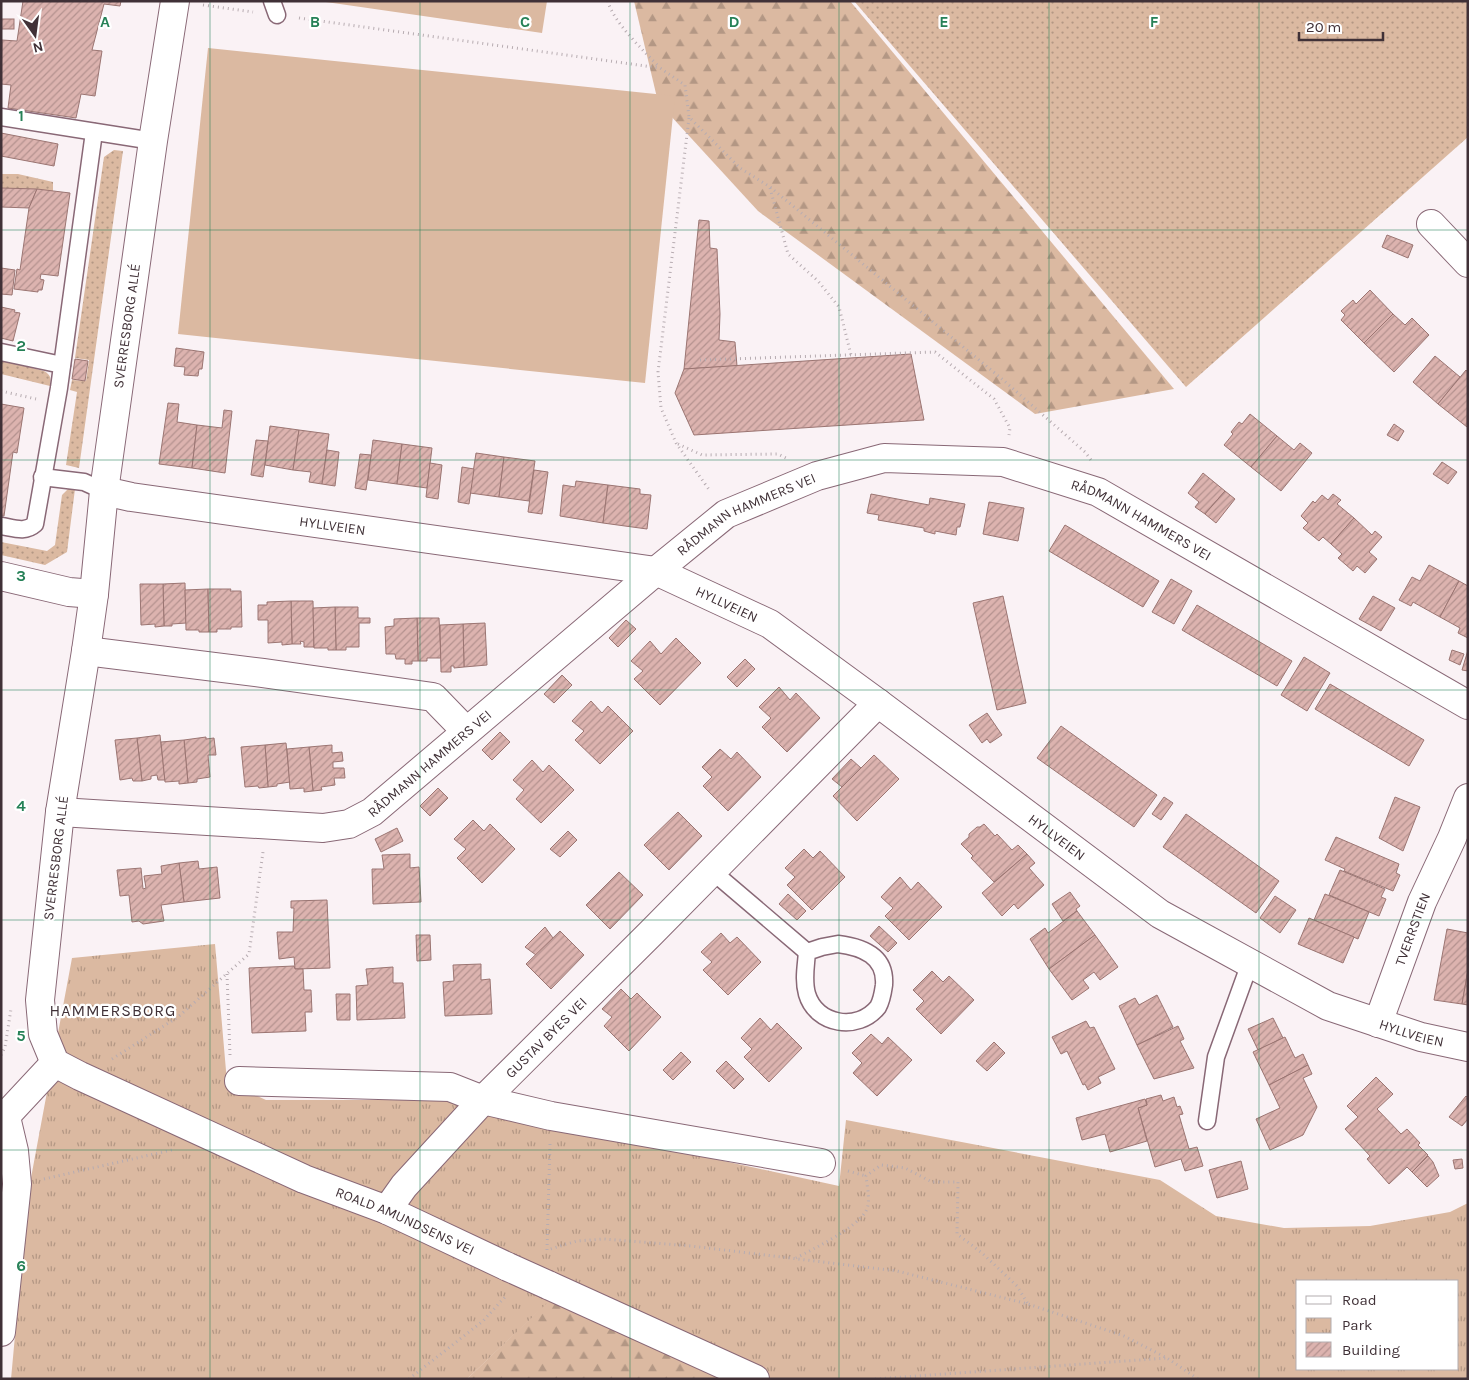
<svg xmlns="http://www.w3.org/2000/svg" width="1469" height="1380" viewBox="0 0 1469 1380" font-family="Karla,sans-serif">
<style>
.grass{fill:url(#grass-dots)}
.forest{fill:url(#forest-firs)}
.park{fill:url(#park-tufts);fill-rule:evenodd}
.garden{fill:#dbb9a1}
.building{fill:url(#building-hatch);stroke:#9b7572}
.lines{fill:none;stroke-linecap:round;stroke-linejoin:round}
.service-casing{stroke:#896876;stroke-width:19}
.minor-casing{stroke:#896876;stroke-width:30}
.tertiary-casing{stroke:#896876;stroke-width:30}
.path{stroke:#b7acb1;stroke-width:3;stroke-dasharray:1 4;stroke-linecap:butt}
.service{stroke:#fff;stroke-width:16}
.minor{stroke:#fff;stroke-width:28}
.tertiary{stroke:#fff;stroke-width:28}
.tertiary-bridge-casing{stroke:#896876;stroke-width:30;stroke-linecap:butt}
.tertiary-bridge{stroke:#fff;stroke-width:28}
.grid{fill:none;stroke:#268157;stroke-width:1;stroke-opacity:0.55}
.labels{text-anchor:middle;dominant-baseline:central;stroke-width:4.5;stroke-linejoin:round;paint-order:stroke}
.street-label{font-size:14px;fill:#403137;stroke:#fff}
.quarter-label{font-size:16px;letter-spacing:1px;fill:#403137;stroke:#fff}
.grid-label{font-size:16px;text-anchor:middle;font-weight:bold;fill:#268157;stroke:#fff;stroke-width:4.5;stroke-linejoin:round;paint-order:stroke}
</style>
<defs>
<pattern id="grass-dots" width="8" height="8" patternUnits="userSpaceOnUse" patternTransform="scale(1.25)"><rect width="8" height="8" fill="#dbb9a1"/><path d="M2 2h.1M6 6h.1" fill="none" stroke="#b39784" stroke-width="1.8" stroke-linecap="round"/></pattern>
<pattern id="forest-firs" width="22" height="20" patternUnits="userSpaceOnUse" patternTransform="scale(1.25)"><rect width="22" height="20" fill="#dbb9a1"/><path d="M5 1l3.5 6h-7zM16 11l3.5 6h-7z" fill="#b39784"/></pattern>
<pattern id="park-tufts" width="24" height="20" patternUnits="userSpaceOnUse" patternTransform="scale(1.25)"><rect width="24" height="20" fill="#dbb9a1"/><path d="M3 7l-1-3M5 7V3M7 7l1-3M15 17l-1-3M17 17v-4M19 17l1-3" fill="none" stroke="#b39784"/></pattern>
<pattern id="building-hatch" width="6" height="6" patternUnits="userSpaceOnUse" patternTransform="scale(1.25)"><rect width="6" height="6" fill="#dcb3af"/><path d="M-1 1l2-2M0 6l6-6M5 7l2-2" fill="none" stroke="#b4928f"/></pattern>
</defs>
<rect width="100%" height="100%" fill="#faf2f5"/>
<!-- grass -->
<g class="grass">
<polygon points="854,1 1468,1 1468,137 1186,387"/>
<polygon points="114,150 123,151 79,468 66,465 77,392 70,390 72,380 86,381 89,360 75,358 104,157"/>
<polygon points="1,174 18,174 53,182 53,192 1,188"/>
<path d="M1 360 44 371C51 375 51 378 50 386L1 374Z"/>
<polygon points="69,488 75,489 67,552 45,565 1,555 1,542 47,551 55,545 62,495"/>
</g>
<!-- forest -->
<g class="forest">
<polygon points="634,1 850,1 1174,389 1035,414 758,211 658,102"/>
<polygon points="562,1288 768,1379 467,1379"/>
</g>
<!-- park -->
<path class="park" d="M215 944 227 1082 266 1100H444L839 1186 846 1120 1160 1180 1216 1216 1284 1228 1370 1226 1450 1212 1468 1203V1379H768L562 1289 467 1379H11L28 1194 72 958ZM1298 1281H1458V1369H1298Z"/>
<!-- garden -->
<g class="garden">
<polygon points="319,1 547,1 542,33"/>
<polygon points="208,48 675,96 645,383 178,334"/>
</g>
<!-- building -->
<g class="building">
<polygon points="23,1 121,1 120,6 104,4 92,50 102,51 95,96 81,94 76,118 8,108 11,85 1,84 2,40 17,41"/>
<rect x="1" y="19" width="13" height="10"/>
<polygon points="1,133 58,144 54,166 1,156"/>
<polygon points="1,188 37,189 29,208 1,207"/>
<polygon points="37,189 70,193 58,276 41,274 40,279 44,280 42,290 38,290 38,292 14,289 17,269 20,270 29,208"/>
<polygon points="699,220 709,221 710,248 717,249 720,314 719,340 735,342 737,366 684,369"/>
<polygon points="1387,235 1413,245 1408,258 1382,247"/>
<polygon points="1,268 15,270 12,295 1,294"/>
<polygon points="1370,290 1393,314 1364,343 1341,320 1345,315 1341,311 1353,300 1356,304"/>
<polygon points="1,307 15,310 14,312 20,313 13,341 1,338"/>
<polygon points="1393,314 1405,325 1412,318 1429,335 1394,372 1364,343"/>
<polygon points="176,348 204,352 202,369 199,369 198,376 184,375 185,367 174,366"/>
<polygon points="911,354 924,420 694,435 675,393 684,369"/>
<polygon points="1435,356 1460,377 1438,404 1413,382"/>
<polygon points="75,359 88,361 85,381 72,379"/>
<polygon points="1466,370 1468,372 1467,427 1438,404"/>
<polygon points="168,403 179,404 177,422 197,425 192,468 159,464"/>
<polygon points="1,404 24,408 17,453 13,452 4,516 1,516"/>
<polygon points="224,410 232,411 225,473 192,468 197,425 222,428"/>
<polygon points="1250,414 1277,436 1251,467 1224,445 1233,434 1231,432 1239,422 1242,424"/>
<polygon points="1394,424 1404,431 1398,441 1387,435"/>
<polygon points="270,426 299,430 293,470 265,465"/>
<polygon points="299,430 329,434 322,484 309,482 311,472 293,470"/>
<polygon points="1277,436 1294,450 1300,443 1312,453 1281,491 1251,467"/>
<polygon points="256,440 268,441 263,477 251,475"/>
<polygon points="373,440 402,444 397,484 368,480"/>
<polygon points="402,444 432,448 427,488 397,484"/>
<polygon points="327,450 339,452 335,486 322,484"/>
<polygon points="476,453 504,457 499,497 470,493"/>
<polygon points="360,454 371,455 366,490 355,488"/>
<polygon points="504,457 535,461 529,501 499,497"/>
<polygon points="1442,462 1457,472 1448,484 1433,474"/>
<polygon points="430,463 442,465 438,499 426,497"/>
<polygon points="462,467 474,469 469,504 458,502"/>
<polygon points="534,470 548,472 542,514 528,512"/>
<polygon points="1203,473 1225,491 1205,514 1195,507 1199,502 1188,493"/>
<polygon points="576,481 608,485 603,523 560,516 563,485 575,487"/>
<polygon points="608,485 640,489 640,494 651,495 647,529 603,523"/>
<polygon points="1225,491 1235,499 1216,523 1205,514"/>
<polygon points="871,494 929,505 930,498 965,504 960,527 957,527 956,535 935,531 935,534 924,531 924,528 878,520 879,515 867,513"/>
<polygon points="1333,494 1341,500 1337,504 1354,518 1331,544 1323,537 1319,541 1303,528 1308,523 1301,516 1313,501 1315,503 1322,495 1328,500"/>
<polygon points="989,502 1024,508 1018,541 983,534"/>
<polygon points="1354,518 1372,535 1375,531 1382,537 1369,552 1377,559 1365,573 1357,566 1353,571 1338,558 1342,554 1331,544"/>
<polygon points="1065,525 1159,581 1143,607 1049,551"/>
<polygon points="1429,565 1459,581 1440,617 1413,602 1411,606 1399,600 1412,577 1420,581"/>
<polygon points="1171,579 1192,591 1174,624 1152,612"/>
<polygon points="1459,581 1468,586 1468,638 1458,633 1460,628 1440,617"/>
<polygon points="185,583 186,623 172,624 172,626 164,626 163,584"/>
<polygon points="140,584 163,584 164,626 155,627 155,624 141,625"/>
<polygon points="208,589 209,632 199,632 199,630 186,630 185,590"/>
<polygon points="208,589 231,589 230,591 241,591 242,627 231,627 231,629 217,629 217,632 209,632"/>
<polygon points="1003,596 1026,703 997,710 973,603"/>
<polygon points="1373,596 1395,608 1381,631 1359,619"/>
<polygon points="291,601 313,601 314,647 304,647 304,642 300,641 301,644 292,644"/>
<polygon points="291,601 292,644 282,645 282,642 268,643 268,620 258,620 258,605 267,605 267,602"/>
<polygon points="1197,605 1292,661 1277,686 1182,630"/>
<polygon points="335,607 358,607 358,618 370,618 370,623 359,623 359,647 346,647 346,650 336,650"/>
<polygon points="335,607 336,650 328,650 328,648 314,648 313,608"/>
<polygon points="417,618 439,618 441,658 427,658 427,661 418,661"/>
<polygon points="417,618 418,661 412,661 412,664 405,664 405,659 396,659 395,654 386,654 385,627 394,626 394,619"/>
<polygon points="626,620 636,629 618,647 609,638"/>
<polygon points="485,623 487,665 464,667 463,624"/>
<polygon points="463,624 464,667 454,668 454,666 451,666 451,672 441,672 440,625"/>
<polygon points="676,638 701,663 660,705 634,679 643,671 631,661 650,641 661,654"/>
<polygon points="1452,650 1464,654 1460,665 1449,660"/>
<polygon points="1468,650 1468,671 1462,670"/>
<polygon points="1304,657 1330,673 1307,711 1281,695"/>
<polygon points="745,659 755,669 737,687 727,677"/>
<polygon points="562,675 572,685 554,703 544,694"/>
<polygon points="1330,684 1424,740 1409,766 1315,709"/>
<polygon points="779,687 790,700 796,693 820,718 787,752 762,727 771,718 759,707"/>
<polygon points="591,701 602,713 608,706 633,731 600,764 575,740 584,731 572,721"/>
<polygon points="987,713 1002,735 990,743 987,739 982,743 969,725"/>
<polygon points="1061,726 1157,795 1134,827 1037,758"/>
<polygon points="500,732 510,742 492,760 482,750"/>
<polygon points="160,735 165,780 158,780 157,775 151,776 151,779 142,781 137,738"/>
<polygon points="206,737 206,739 214,738 216,755 208,755 210,777 197,779 197,782 188,783 184,740"/>
<polygon points="137,738 142,781 133,781 132,778 120,780 115,740"/>
<polygon points="184,740 188,783 179,784 179,781 165,782 161,742"/>
<polygon points="286,743 290,782 277,784 277,786 268,787 265,745"/>
<polygon points="265,745 268,787 259,788 258,786 245,787 241,747"/>
<polygon points="332,745 332,753 342,752 343,761 333,762 333,768 344,768 345,778 334,778 335,785 321,787 322,790 313,791 309,747"/>
<polygon points="309,747 313,791 304,792 304,788 290,789 287,749"/>
<polygon points="720,749 731,759 737,752 761,777 728,811 703,786 712,777 702,767"/>
<polygon points="874,755 899,779 857,821 833,796"/>
<polygon points="851,759 861,768 842,787 832,779"/>
<polygon points="532,760 543,772 549,765 574,790 541,823 516,799 524,790 513,780"/>
<polygon points="438,788 448,798 430,816 420,806"/>
<polygon points="1164,797 1173,803 1161,820 1152,814"/>
<polygon points="1395,797 1420,807 1403,851 1379,838"/>
<polygon points="678,812 702,836 669,870 644,845"/>
<polygon points="1186,814 1279,881 1256,913 1163,847"/>
<polygon points="473,820 484,831 490,824 515,849 482,883 457,858 466,849 454,839"/>
<polygon points="984,824 995,836 997,834 1012,850 1018,845 1027,854 994,882 971,858 973,856 961,844 969,837 969,834 977,827 980,827"/>
<polygon points="397,828 403,841 381,852 375,839"/>
<polygon points="568,831 577,840 560,857 550,849"/>
<polygon points="1336,837 1399,864 1396,873 1400,875 1393,891 1344,871 1345,869 1325,860"/>
<polygon points="804,849 813,858 820,851 845,877 812,910 787,885 795,877 785,868"/>
<polygon points="410,854 410,868 419,867 421,902 373,904 372,869 384,869 382,855"/>
<polygon points="1027,854 1035,863 1029,868 1044,885 1018,909 1014,904 1002,916 982,893"/>
<polygon points="198,861 199,869 217,867 220,898 184,902 179,863"/>
<polygon points="179,863 184,902 161,905 164,921 143,924 139,921 132,922 129,895 120,896 117,870 141,868 143,889 146,888 144,876 162,874 161,866"/>
<polygon points="1340,870 1385,889 1381,897 1386,899 1379,916 1329,895"/>
<polygon points="619,872 643,895 610,929 586,905"/>
<polygon points="900,877 911,890 918,882 942,907 909,940 885,916 893,908 881,897"/>
<polygon points="1070,892 1080,906 1076,909 1077,911 1063,921 1052,904"/>
<polygon points="788,894 806,911 797,920 779,904"/>
<polygon points="1325,894 1369,912 1358,939 1314,920"/>
<polygon points="1275,896 1296,910 1280,933 1260,918"/>
<polygon points="327,900 330,968 295,969 294,957 279,959 277,932 293,932 294,908 291,908 291,901"/>
<polygon points="1077,911 1095,935 1049,969 1030,939 1045,928 1048,933"/>
<polygon points="1309,918 1354,937 1343,963 1298,944"/>
<polygon points="879,926 897,943 888,952 870,936"/>
<polygon points="545,927 553,938 536,955 525,947"/>
<polygon points="1447,929 1468,933 1468,970 1462,1004 1434,1000"/>
<polygon points="560,931 584,955 551,989 526,964"/>
<polygon points="721,933 730,943 737,937 761,962 728,995 703,970 712,962 701,952"/>
<polygon points="416,935 430,935 431,960 417,961"/>
<polygon points="1095,935 1118,967 1100,980 1094,972 1083,980 1089,988 1072,1000 1049,969"/>
<polygon points="481,964 481,980 490,979 492,1014 445,1016 443,982 454,981 453,965"/>
<polygon points="294,966 295,969 303,969 304,990 311,990 312,1012 305,1012 306,1031 252,1033 249,968"/>
<polygon points="393,967 393,983 403,983 405,1018 357,1020 356,986 368,985 366,969"/>
<polygon points="1468,970 1468,1005 1462,1004"/>
<polygon points="932,971 943,982 949,976 974,1000 941,1034 916,1009 924,1001 913,990"/>
<polygon points="621,989 631,999 637,993 661,1017 629,1051 604,1026 612,1017 602,1009"/>
<polygon points="336,994 350,994 350,1020 337,1020"/>
<polygon points="1157,995 1173,1027 1137,1045 1119,1006 1135,998 1139,1005"/>
<polygon points="760,1018 771,1030 777,1023 802,1048 769,1082 744,1057 752,1049 741,1038"/>
<polygon points="1273,1018 1283,1038 1258,1050 1248,1029"/>
<polygon points="1086,1021 1090,1028 1094,1027 1115,1069 1098,1077 1101,1083 1088,1090 1085,1084 1083,1085 1067,1051 1061,1054 1052,1037"/>
<polygon points="1178,1026 1184,1039 1180,1041 1194,1068 1154,1079 1137,1045"/>
<polygon points="871,1034 882,1044 888,1037 912,1060 877,1096 853,1073 862,1063 852,1053"/>
<polygon points="1285,1037 1295,1058 1303,1054 1308,1065 1269,1085 1253,1052"/>
<polygon points="994,1042 1005,1053 987,1071 976,1061"/>
<polygon points="681,1052 691,1062 673,1080 663,1070"/>
<polygon points="726,1061 744,1079 734,1089 716,1071"/>
<polygon points="1308,1065 1312,1074 1303,1078 1317,1107 1303,1135 1270,1150 1256,1119 1280,1108 1269,1085"/>
<polygon points="1376,1077 1393,1094 1377,1109 1401,1134 1407,1129 1420,1143 1418,1145 1428,1155 1412,1172 1407,1167 1389,1184 1367,1159 1370,1156 1345,1129 1358,1117 1347,1106"/>
<polygon points="1161,1095 1163,1101 1174,1097 1177,1107 1180,1106 1183,1114 1179,1115 1189,1149 1197,1147 1203,1166 1185,1171 1181,1159 1155,1167 1138,1108 1147,1105 1146,1099"/>
<polygon points="1466,1096 1468,1098 1468,1119 1462,1126 1449,1117"/>
<polygon points="1145,1099 1147,1105 1138,1108 1147,1141 1110,1152 1105,1134 1082,1140 1076,1118"/>
<polygon points="1428,1156 1433,1162 1439,1176 1427,1187 1412,1172"/>
<polygon points="1462,1159 1463,1168 1455,1169 1453,1160"/>
<polygon points="1241,1161 1248,1189 1217,1198 1209,1170"/>
</g>
<g class="lines">
<!-- service casing -->
<g class="service-casing">
<g id="service">
<polyline points="272,1 277,15"/>
<polyline points="1,117 153,141"/>
<polyline points="1,352 62,365"/>
<polyline points="42,477 84,482 104,491"/>
<path d="M1 526C14 528 25 533 35 524L59 388 94 132"/>
<polyline points="712,871 807,952"/>
<path d="M838 944C862 947 886 956 884 985 883 992 882 1000 878 1007 858 1032 816 1025 807 994 803 980 806 966 807 952L822 947Z"/>
<polyline points="1207,1121 1216,1057 1250,963"/>
</g>
</g>
<!-- minor casing -->
<g class="minor-casing">
<g id="minor">
<polyline points="1431,224 1468,263"/>
<path id="s1" d="M104 491 131 497 656 571 770 624 878 703 1160 914 1328 1006 1421 1037 1468 1047"/>
<polyline points="1,576 69,592 94,594"/>
<polyline points="86,651 263,673 433,697 466,731"/>
<path id="s2" d="M60 812 323 828 349 824 372 812 656 571 726 514 817 476 884 458 1003 462 1098 492 1468 705"/>
<path id="s3" d="M1378 1023 1422 902 1452 838 1468 798"/>
<polyline points="239,1081 450,1087 483,1100 551,1116 821,1163"/>
<polyline points="1,1121 55,1063"/>
<path id="s4" d="M387 1210 404 1186 483 1100 651 933 878 703"/>
<polyline points="1,1332 17,1184 14,1151 6,1117"/>
</g>
</g>
<!-- tertiary casing -->
<g class="tertiary-casing">
<g id="tertiary">
<path id="s5" d="M175 1 153 141 104 491 94 594 86 651 60 812 40 1000 43 1034 55 1063 80 1076 304 1179 387 1210 508 1267"/>
<polyline points="548,1285 755,1379"/>
</g>
</g>
<!-- path -->
<g class="path">
<path d="M608 1C612 21 645 52 659 67"/>
<polyline points="203,5 253,12"/>
<polyline points="299,18 660,68 685,85 689,117 740,168 770,187 1002,379 1085,452 1091,460"/>
<polyline points="689,118 658,372 661,408 676,443 710,491"/>
<polyline points="770,188 788,254 818,281 839,307 851,355"/>
<polyline points="700,360 935,352 994,399 1010,428 1009,435"/>
<polyline points="1,391 36,399"/>
<polyline points="678,444 702,455 778,454 786,458"/>
<polyline points="227,974 230,1055"/>
<polyline points="1,1055 5,1047 11,1009"/>
<polyline points="112,1059 178,1017 249,954 263,852"/>
<polyline points="550,1144 547,1250 577,1241 604,1239 691,1246 897,1271 1028,1304 1124,1336 1167,1358 1198,1379"/>
<polyline points="848,1171 866,1176"/>
<polyline points="44,1179 172,1150"/>
<path d="M796 1258C815 1248 855 1229 866 1211 871 1202 867 1186 866 1176L881 1165 905 1168 932 1182H958L957 1234 982 1253 1017 1286 1028 1304"/>
<polyline points="409,1379 483,1321 505,1297"/>
<polyline points="875,1379 1167,1358"/>
<polyline points="1466,1379 1468,1378"/>
</g>
<!-- service -->
<use href="#service" class="service"/>
<!-- minor -->
<use href="#minor" class="minor"/>
<!-- tertiary -->
<use href="#tertiary" class="tertiary"/>
<!-- tertiary-bridge casing -->
<g class="tertiary-bridge-casing">
<polyline id="tertiary-bridge" points="508,1267 548,1285"/>
</g>
<!-- tertiary-bridge -->
<use href="#tertiary-bridge" class="tertiary-bridge"/>
</g>
<!-- grid -->
<path class="grid" d="M210 1V1379M420 1V1379M630 1V1379M839 1V1379M1049 1V1379M1259 1V1379M1 230H1468M1 460H1468M1 690H1468M1 920H1468M1 1150H1468"/>
<g class="labels">
<!-- street labels -->
<g class="street-label">
<text transform="translate(127 326) rotate(-82)">SVERRESBORG ALLÉ</text>
<text stroke="none"><textPath href="#s2" startOffset="796">RÅDMANN HAMMERS VEI</textPath></text>
<text stroke="none"><textPath href="#s2" startOffset="1216">RÅDMANN HAMMERS VEI</textPath></text>
<text stroke="none"><textPath href="#s1" startOffset="231">HYLLVEIEN</textPath></text>
<text stroke="none"><textPath href="#s1" startOffset="636">HYLLVEIEN</textPath></text>
<text stroke="none"><textPath href="#s2" startOffset="391">RÅDMANN HAMMERS VEI</textPath></text>
<text stroke="none"><textPath href="#s1" startOffset="1041">HYLLVEIEN</textPath></text>
<text transform="translate(56 858) rotate(-83)">SVERRESBORG ALLÉ</text>
<text stroke="none"><textPath href="#s3" startOffset="100">TVERRSTIEN</textPath></text>
<text stroke="none"><textPath href="#s1" startOffset="1449">HYLLVEIEN</textPath></text>
<text stroke="none"><textPath href="#s4" startOffset="235">GUSTAV BYES VEI</textPath></text>
<text stroke="none"><textPath href="#s5" startOffset="1458">ROALD AMUNDSENS VEI</textPath></text>
</g>
<!-- quarter labels -->
<g class="quarter-label">
<text x="113" y="1010">HAMMERSBORG</text>
</g>
</g>
<g class="grid-label">
<text x="105" y="27">A</text>
<text x="315" y="27">B</text>
<text x="525" y="27">C</text>
<text x="734" y="27">D</text>
<text x="944" y="27">E</text>
<text x="1154" y="27">F</text>
<text x="21" y="121">1</text>
<text x="21" y="351">2</text>
<text x="21" y="581">3</text>
<text x="21" y="811">4</text>
<text x="21" y="1041">5</text>
<text x="21" y="1271">6</text>
</g>
<!-- border -->
<rect width="1469" height="1380" fill="none" stroke="#403137" stroke-width="5"/>
<!-- legend -->
<rect x="1296" y="1280" width="162" height="90" fill="#ffffff" stroke="#b3adaf"/>
<rect x="1306" y="1296" width="25" height="8" fill="#ffffff" stroke="#b3adaf"/>
<text x="1342" y="1305" font-size="15" fill="#403137">Road</text>
<rect x="1306" y="1318" width="25" height="15" fill="url(#park-tufts)" stroke="#b3adaf"/>
<text x="1342" y="1330" font-size="15" fill="#403137">Park</text>
<rect x="1306" y="1342" width="25" height="15" fill="url(#building-hatch)" stroke="#b3adaf"/>
<text x="1342" y="1355" font-size="15" fill="#403137">Building</text>
<!-- north arrow -->
<g transform="translate(35 35) rotate(166)" stroke="#ffffff" stroke-width="4" paint-order="stroke">
<path d="M0-4L9 19L0 12L-9 19Z" fill="#403137"/>
<text y="-8" font-size="14" font-weight="bold" text-anchor="middle" fill="#403137">N</text>
</g>
<!-- scale -->
<path d="M1299 32v8h84v-8" fill="none" stroke="#403137" stroke-width="2.5"/>
<text x="1306" y="32" font-size="15" fill="#403137" stroke="#ffffff" stroke-width="4" paint-order="stroke">20 m</text>
</svg>
